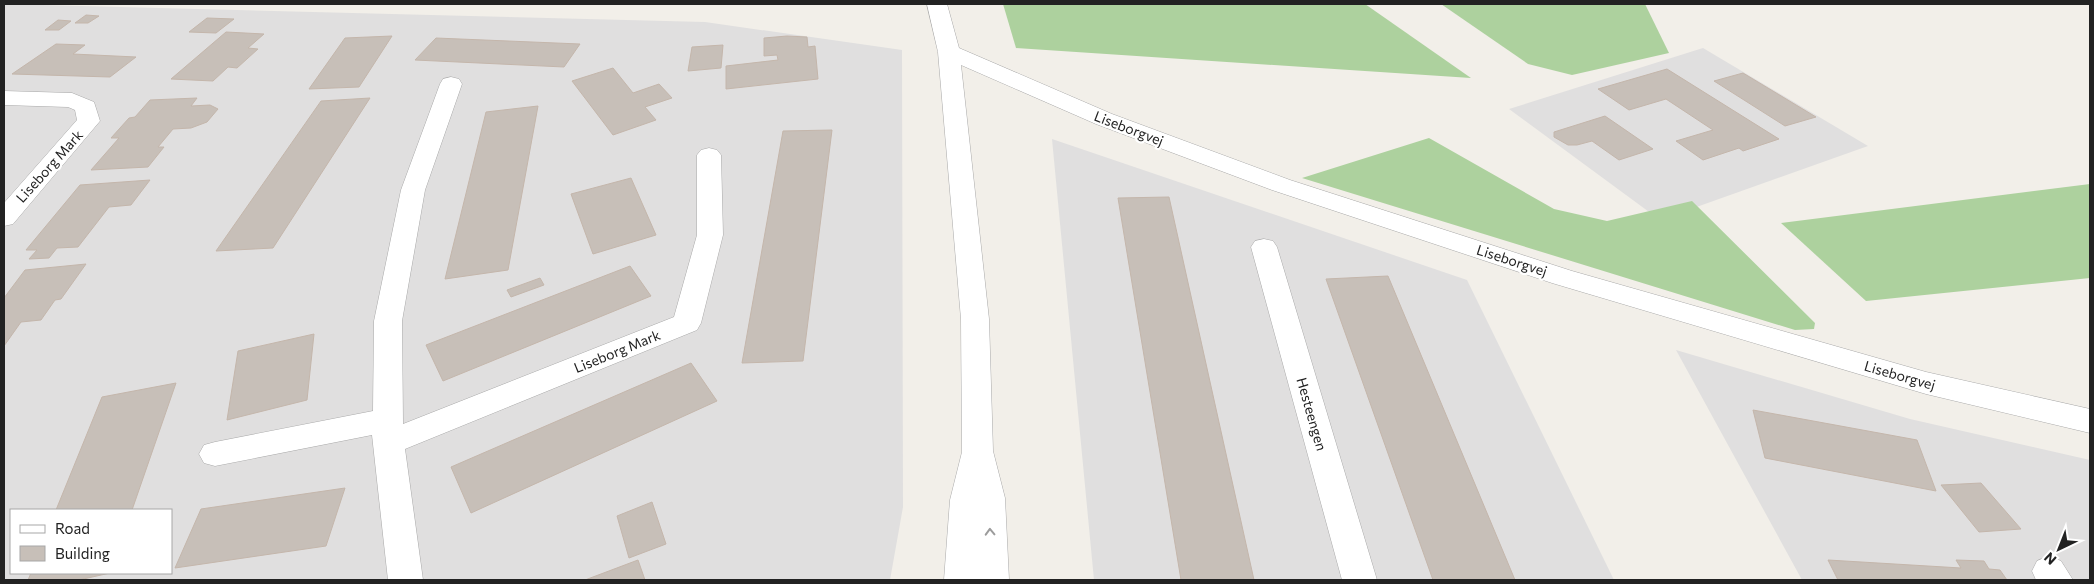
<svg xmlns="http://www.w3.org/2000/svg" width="2094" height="584" viewBox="0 0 2094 584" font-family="Commissioner,sans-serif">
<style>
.residential{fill:#e0dfdf;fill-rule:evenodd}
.forest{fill:#add19e}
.building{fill:#c7bfb8;stroke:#c4b6ab}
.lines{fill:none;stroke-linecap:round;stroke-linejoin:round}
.minor-casing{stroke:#a9a9a9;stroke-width:1}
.minor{fill:#fff;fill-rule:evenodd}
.oneway{stroke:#9c9c9c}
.labels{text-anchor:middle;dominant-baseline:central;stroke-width:4.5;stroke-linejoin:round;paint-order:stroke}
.street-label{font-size:14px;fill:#222;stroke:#fff}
</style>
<rect width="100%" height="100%" fill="#f2efe9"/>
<!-- residential -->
<g class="residential">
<path d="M4 4 705 22 902 50 903 507 890 580H4ZM11 510H171V573H11Z"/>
<polygon points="1703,48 1868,146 1660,220 1509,109"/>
<polygon points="1052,139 1467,280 1614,580 1094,580"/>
<polygon points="1676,350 1910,419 2090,460 2090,580 1802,580"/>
</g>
<!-- forest -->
<g class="forest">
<polygon points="1003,4 1365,4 1471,78 1016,48"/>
<polygon points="1441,4 1645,4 1669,53 1572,75 1528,64"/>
<polygon points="1429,138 1554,209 1607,221 1692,201 1815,323 1814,329 1795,330 1302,178"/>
<polygon points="2090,184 2090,278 1866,301 1781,223"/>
</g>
<!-- building -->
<g class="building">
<polygon points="86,15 99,16 88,23 75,23"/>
<polygon points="207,18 234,19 216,33 189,32"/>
<polygon points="58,20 71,21 59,30 45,30"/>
<polygon points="226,32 264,34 248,48 258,49 237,68 228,67 213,81 171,79"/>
<polygon points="392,36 359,87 309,89 345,38"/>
<polygon points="787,36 807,37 808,47 815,46 818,79 726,89 726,66 778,60 777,55 764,56 764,38"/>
<polygon points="436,38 580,44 564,67 415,60"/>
<polygon points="56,44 85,45 73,54 136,57 110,77 12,74"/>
<polygon points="723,45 721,68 688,71 692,47"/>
<polygon points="613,68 633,93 659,84 672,98 645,107 656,120 613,135 572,81"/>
<polygon points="1667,69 1779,139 1743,151 1739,148 1703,160 1676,141 1713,130 1666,99 1629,110 1598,89"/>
<polygon points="1743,73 1816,117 1785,126 1714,81"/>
<polygon points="197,98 191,106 210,105 218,109 207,122 191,128 173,129 158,147 164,147 148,167 91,170 119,138 111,138 129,118 135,117 150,100"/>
<polygon points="370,98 273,248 216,251 321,101"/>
<polygon points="538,106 508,270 445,279 486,112"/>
<polygon points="1605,116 1653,149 1619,160 1592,141 1577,145 1568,145 1554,137 1554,132"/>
<polygon points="832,130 803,361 742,363 783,131"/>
<polygon points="631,178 656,235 593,254 571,194"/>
<polygon points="150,180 131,205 109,207 78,247 57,248 49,258 29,259 37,250 26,250 80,185"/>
<polygon points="1169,197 1254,580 1181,580 1118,198"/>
<polygon points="86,264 61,299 55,300 41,320 21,322 4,346 4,298 25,270"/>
<polygon points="630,266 651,296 443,381 426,345"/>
<polygon points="1388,276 1515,580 1433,580 1326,279"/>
<polygon points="540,278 544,285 511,297 507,290"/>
<polygon points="314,334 307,400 227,420 238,351"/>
<polygon points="691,363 717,401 471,513 451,467"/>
<polygon points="176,383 132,510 56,510 102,397"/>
<polygon points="1753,410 1917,440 1936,491 1765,458"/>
<polygon points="1981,483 2021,529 1979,532 1941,485"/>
<polygon points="345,488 326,546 175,568 201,509"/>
<polygon points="652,502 666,544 629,558 617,516"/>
<polygon points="638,560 645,580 585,580"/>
<polygon points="1828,560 1961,568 1956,560 1984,561 1989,569 2000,570 2007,580 1838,580"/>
<polygon points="31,573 110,573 79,580 28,580"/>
</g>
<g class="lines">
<!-- minor casing -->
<g class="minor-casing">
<g id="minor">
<polygon points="927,4 947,4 959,48 1112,114 1290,180 1572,271 1926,372 2090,409 2090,433 1926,394 1552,283 1272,190 1096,124 961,65 989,319 993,451 1005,498 1009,580 944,580 950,500 962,452 961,319 938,52"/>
<polygon points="451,77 459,79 462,84 425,190 402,321 403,424 674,317 697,235 697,155 701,150 709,148 717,150 721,155 723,235 701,323 697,330 405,449 423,580 388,580 372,435 215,466 204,463 199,454 204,445 215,442 373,411 374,321 401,190 440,84 443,79"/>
<polygon points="4,91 72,93 94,102 100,121 13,224 4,226 4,203 77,120 75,110 68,107 4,105"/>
<polygon points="1264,239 1273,241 1277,247 1377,580 1342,580 1251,247 1255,241"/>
<polygon points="2049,556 2061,561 2073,580 2036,580 2032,571 2037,561"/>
</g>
</g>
<!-- minor -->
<use href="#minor" class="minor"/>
</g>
<!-- one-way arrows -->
<defs><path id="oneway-chevron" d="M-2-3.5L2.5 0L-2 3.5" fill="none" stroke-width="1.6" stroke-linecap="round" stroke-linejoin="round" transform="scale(1.25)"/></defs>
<use class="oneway" href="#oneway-chevron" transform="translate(990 532) rotate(-92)"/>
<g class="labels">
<!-- street labels -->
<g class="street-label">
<text transform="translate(1129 128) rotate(21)">Liseborgvej</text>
<text transform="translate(49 166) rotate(-48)">Liseborg Mark</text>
<text transform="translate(1512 260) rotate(18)">Liseborgvej</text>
<text transform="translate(617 351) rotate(-22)">Liseborg Mark</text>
<text transform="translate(1900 375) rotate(16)">Liseborgvej</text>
<text transform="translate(1312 414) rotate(74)">Hesteengen</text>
</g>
</g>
<!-- border -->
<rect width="2094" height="584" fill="none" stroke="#222222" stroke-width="10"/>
<!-- legend -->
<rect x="10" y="509" width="162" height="65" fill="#ffffff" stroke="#a7a7a7"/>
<rect x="20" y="525" width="25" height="8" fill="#ffffff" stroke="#a7a7a7"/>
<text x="55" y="534" font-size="15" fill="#222222">Road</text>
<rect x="20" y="546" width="25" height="15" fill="#c7bfb8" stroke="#a7a7a7"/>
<text x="55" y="559" font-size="15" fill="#222222">Building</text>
<!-- north arrow -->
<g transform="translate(2059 549) rotate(223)" stroke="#ffffff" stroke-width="4" paint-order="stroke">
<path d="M0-4L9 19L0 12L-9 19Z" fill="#222222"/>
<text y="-8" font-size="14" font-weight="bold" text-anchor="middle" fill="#222222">N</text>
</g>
</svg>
